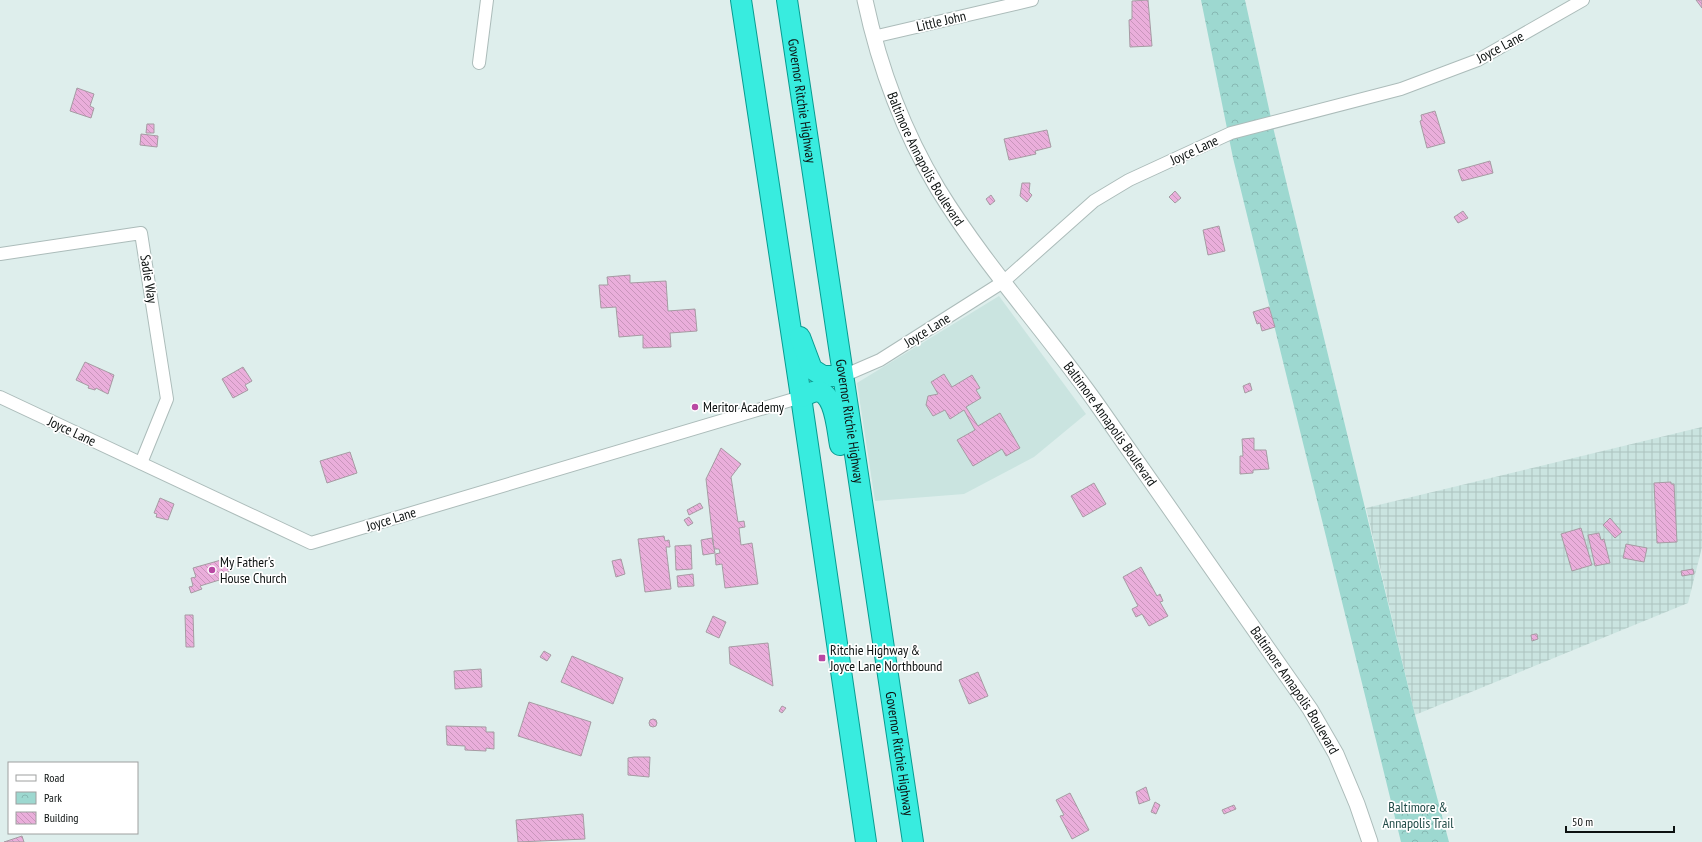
<svg xmlns="http://www.w3.org/2000/svg" width="1702" height="842" viewBox="0 0 1702 842" font-family="'PT Sans Narrow',sans-serif">
<style>
.built{fill:#cae4e0}
.industrial{fill:url(#industrial-grid)}
.park{fill:url(#park-crowns)}
.building{fill:url(#building-back-hatch);stroke:#a69ba3}
.lines{fill:none;stroke-linecap:round;stroke-linejoin:round}
.minor-casing{stroke:#acbcba;stroke-width:14}
.tertiary-casing{stroke:#acbcba;stroke-width:17}
.trunk-casing{stroke:#089c91;stroke-width:22}
.minor{stroke:#fff;stroke-width:12}
.tertiary{stroke:#fff;stroke-width:15}
.trunk{stroke:#38ecdf;stroke-width:20}
.poi-dot{fill:#b948a3;stroke:#fff;stroke-width:1.5}
.labels{text-anchor:middle;dominant-baseline:central;stroke-width:3.5;stroke-linejoin:round;paint-order:stroke}
.street-label{font-size:14px;fill:#0c1110;stroke:#fff}
.poi-label{font-size:14px;fill:#0c1110;stroke:#fff;text-anchor:start}
.park-label{font-size:14px;fill:#1f4a46;stroke:#fff}
</style>
<defs>
<pattern id="industrial-grid" width="8" height="8" patternUnits="userSpaceOnUse"><rect width="8" height="8" fill="#cae4e0"/><path d="M0 4h8M4 0v8" fill="none" stroke="#acc3bf"/></pattern>
<pattern id="park-crowns" width="20" height="18" patternUnits="userSpaceOnUse"><rect width="20" height="18" fill="#9dd8d0"/><path d="M2 6a3 3 0 1 1 6 0M12 15a3 3 0 1 1 6 0" fill="none" stroke="#86b8b2"/></pattern>
<pattern id="building-back-hatch" width="6" height="6" patternUnits="userSpaceOnUse"><rect width="6" height="6" fill="#eaaedb"/><path d="M-1 5l2 2M0 0l6 6M5-1l2 2" fill="none" stroke="#c895bb"/></pattern>
</defs>
<rect width="100%" height="100%" fill="#deeeec"/>
<!-- built -->
<polygon class="built" points="999,296 1086,414 1034,457 964,494 875,501 857,383"/>
<!-- industrial -->
<polygon class="industrial" points="1702,427 1702,547 1688,603 1415,715 1366,508"/>
<!-- park -->
<polygon class="park" points="1201,0 1245,0 1273,127 1415,715 1449,842 1401,842 1233,158"/>
<!-- building -->
<g class="building">
<polygon points="1148,0 1152,46 1130,47 1129,20 1132,19 1132,1"/>
<polygon points="1696,0 1702,0 1702,8"/>
<polygon points="77,88 94,94 90,106 94,108 91,118 70,111"/>
<polygon points="1435,111 1445,143 1427,148 1420,121 1422,120 1421,115"/>
<polygon points="147,124 154,124 154,133 146,133"/>
<polygon points="1047,130 1051,147 1035,151 1036,154 1009,160 1004,139"/>
<polygon points="141,134 158,136 157,147 140,145"/>
<polygon points="1490,161 1493,173 1462,181 1458,170"/>
<polygon points="1022,183 1030,183 1029,192 1032,195 1027,202 1020,196"/>
<polygon points="1175,191 1181,198 1175,203 1169,197"/>
<polygon points="991,195 995,201 990,205 986,199"/>
<polygon points="1463,211 1468,218 1458,223 1454,217"/>
<polygon points="1219,226 1225,251 1208,255 1203,230"/>
<polygon points="630,275 630,283 666,281 668,311 695,309 697,331 670,333 671,347 643,348 643,335 619,337 616,307 601,308 599,285 608,285 607,277"/>
<polygon points="1269,307 1275,327 1262,331 1260,323 1257,324 1253,312"/>
<polygon points="85,362 114,375 108,394 96,388 95,390 88,388 89,386 76,380"/>
<polygon points="243,367 252,381 245,385 248,390 233,398 222,379"/>
<polygon points="944,374 952,387 972,375 980,388 976,390 981,398 966,407 978,426 1000,413 1020,448 1006,456 1002,449 973,466 957,440 975,430 964,410 950,419 945,410 933,416 926,405 928,396 938,394 931,382"/>
<polygon points="1250,383 1252,390 1245,393 1243,386"/>
<polygon points="1254,438 1254,450 1266,450 1269,469 1253,470 1253,473 1240,474 1240,456 1243,456 1242,439"/>
<polygon points="721,448 741,464 731,477 738,522 744,521 745,527 739,528 741,545 752,543 758,584 725,588 722,564 716,565 715,554 720,553 719,549 714,549 706,479"/>
<polygon points="350,452 357,473 327,483 320,461"/>
<polygon points="1671,482 1671,484 1674,484 1677,542 1657,543 1654,483"/>
<polygon points="1094,483 1106,504 1083,517 1071,496"/>
<polygon points="160,498 174,504 168,520 156,517 157,514 154,513"/>
<polygon points="700,503 703,508 689,515 687,510"/>
<polygon points="689,517 693,523 688,526 684,520"/>
<polygon points="1610,518 1622,532 1615,538 1603,525"/>
<polygon points="1581,528 1592,565 1572,571 1561,534"/>
<polygon points="1599,533 1601,540 1604,539 1610,563 1595,566 1588,535"/>
<polygon points="664,536 665,541 669,540 670,547 666,547 671,589 645,592 638,539"/>
<polygon points="712,538 715,553 703,555 701,540"/>
<polygon points="1626,544 1647,548 1644,562 1623,558"/>
<polygon points="691,545 692,569 676,570 675,546"/>
<polygon points="228,558 232,571 227,572 229,577 200,586 202,589 191,593 189,587 193,586 191,578 196,577 193,568"/>
<polygon points="621,559 625,574 616,577 612,561"/>
<polygon points="1141,567 1157,596 1160,594 1163,601 1160,602 1168,616 1149,626 1142,614 1136,617 1132,609 1138,606 1123,577"/>
<polygon points="1693,569 1694,574 1682,576 1681,571"/>
<polygon points="693,574 694,586 678,587 677,576"/>
<polygon points="185,615 193,615 194,647 186,647"/>
<polygon points="713,616 726,622 719,638 706,632"/>
<polygon points="1535,634 1537,634 1538,639 1532,641 1531,635"/>
<polygon points="768,643 773,686 730,664 729,647"/>
<polygon points="544,651 551,655 547,661 540,657"/>
<polygon points="572,656 623,678 613,704 561,682"/>
<polygon points="481,669 482,687 455,689 454,671"/>
<polygon points="978,672 988,696 969,704 959,680"/>
<polygon points="529,702 591,722 581,756 518,736"/>
<polygon points="782,706 786,708 782,713 779,711"/>
<circle cx="653" cy="723" r="4"/>
<polygon points="446,726 486,727 486,732 494,732 494,749 486,748 486,751 465,750 465,746 447,745"/>
<polygon points="634,757 650,757 649,777 628,775 628,758"/>
<polygon points="1146,787 1150,800 1139,804 1136,792"/>
<polygon points="1070,793 1089,830 1072,839 1060,816 1064,815 1056,800"/>
<polygon points="1155,802 1160,805 1156,814 1151,812"/>
<polygon points="1234,805 1236,809 1224,814 1222,810"/>
<polygon points="583,814 585,839 518,842 516,820"/>
<polygon points="22,836 24,842 4,842"/>
</g>
<g class="lines">
<!-- minor casing -->
<g class="minor-casing">
<g id="minor">
<polyline points="873,37 1032,0"/>
<polyline points="479,63 487,0"/>
<polyline points="0,254 141,233 167,399 141,463"/>
<polyline points="843,376 880,360 1003,282 1094,201 1129,180 1231,133 1401,89 1478,60 1583,0"/>
<polyline points="0,397 311,543 801,397"/>
</g>
</g>
<!-- tertiary casing -->
<g class="tertiary-casing">
<g id="tertiary">
<path id="s1" d="M865 0C879 66 903 131 938 189 985 266 1047 333 1099 407 1170 507 1240 608 1310 709L1336 754 1357 804 1370 842"/>
</g>
</g>
<!-- trunk casing -->
<g class="trunk-casing">
<g id="trunk">
<polyline points="741,0 801,397 866,842"/>
<path id="s2" d="M787 0 913 842"/>
<polyline points="800,337 812,369 823,376 843,376"/>
<path d="M801 397C805 396 809 393 813 392 835 386 837 431 840 445"/>
</g>
</g>
<!-- minor -->
<use href="#minor" class="minor"/>
<!-- tertiary -->
<use href="#tertiary" class="tertiary"/>
<!-- trunk -->
<use href="#trunk" class="trunk"/>
</g>
<!-- markers -->
<g class="poi-dot">
<circle cx="695" cy="407" r="4"/>
<circle cx="212" cy="570" r="4"/>
<rect x="818" y="654" width="8" height="8" rx="2"/>
</g>
<g class="labels">
<!-- street labels -->
<g class="street-label">
<text transform="translate(941 21) rotate(-13)">Little John</text>
<text transform="translate(1500 47) rotate(-28)">Joyce Lane</text>
<text stroke="none"><textPath href="#s2" startOffset="102">Governor Ritchie Highway</textPath></text>
<text transform="translate(1194 150) rotate(-25)">Joyce Lane</text>
<text stroke="none"><textPath href="#s1" startOffset="171">Baltimore Annapolis Boulevard</textPath></text>
<text transform="translate(149 279) rotate(81)">Sadie Way</text>
<text transform="translate(927 330) rotate(-32)">Joyce Lane</text>
<text stroke="none"><textPath href="#s2" startOffset="426">Governor Ritchie Highway</textPath></text>
<text stroke="none"><textPath href="#s1" startOffset="495">Baltimore Annapolis Boulevard</textPath></text>
<text transform="translate(72 431) rotate(25)">Joyce Lane</text>
<text transform="translate(391 519) rotate(-17)">Joyce Lane</text>
<text stroke="none"><textPath href="#s1" startOffset="819">Baltimore Annapolis Boulevard</textPath></text>
<text stroke="none"><textPath href="#s2" startOffset="762">Governor Ritchie Highway</textPath></text>
</g>
<!-- poi labels -->
<g class="poi-label">
<text x="703" y="407">Meritor Academy</text>
<text x="220" y="562">My Father's<tspan x="220" dy="16">House Church</tspan></text>
<text x="830" y="650">Ritchie Highway &amp;<tspan x="830" dy="16">Joyce Lane Northbound</tspan></text>
</g>
<!-- park labels -->
<g class="park-label">
<text x="1418" y="807">Baltimore &amp;<tspan x="1418" dy="16">Annapolis Trail</tspan></text>
</g>
</g>
<!-- legend -->
<rect x="8" y="762" width="130" height="72" fill="#ffffff" stroke="#9ea09f"/>
<rect x="16" y="775" width="20" height="6" fill="#ffffff" stroke="#9ea09f"/>
<text x="44" y="782" font-size="12" fill="#0c1110">Road</text>
<rect x="16" y="792" width="20" height="12" fill="url(#park-crowns)" stroke="#9ea09f"/>
<text x="44" y="802" font-size="12" fill="#0c1110">Park</text>
<rect x="16" y="812" width="20" height="12" fill="url(#building-back-hatch)" stroke="#9ea09f"/>
<text x="44" y="822" font-size="12" fill="#0c1110">Building</text>
<!-- scale -->
<path d="M1566 826v6h108v-6" fill="none" stroke="#0c1110" stroke-width="2"/>
<text x="1572" y="826" font-size="12" fill="#0c1110" stroke="#ffffff" stroke-width="3" paint-order="stroke">50 m</text>
</svg>
